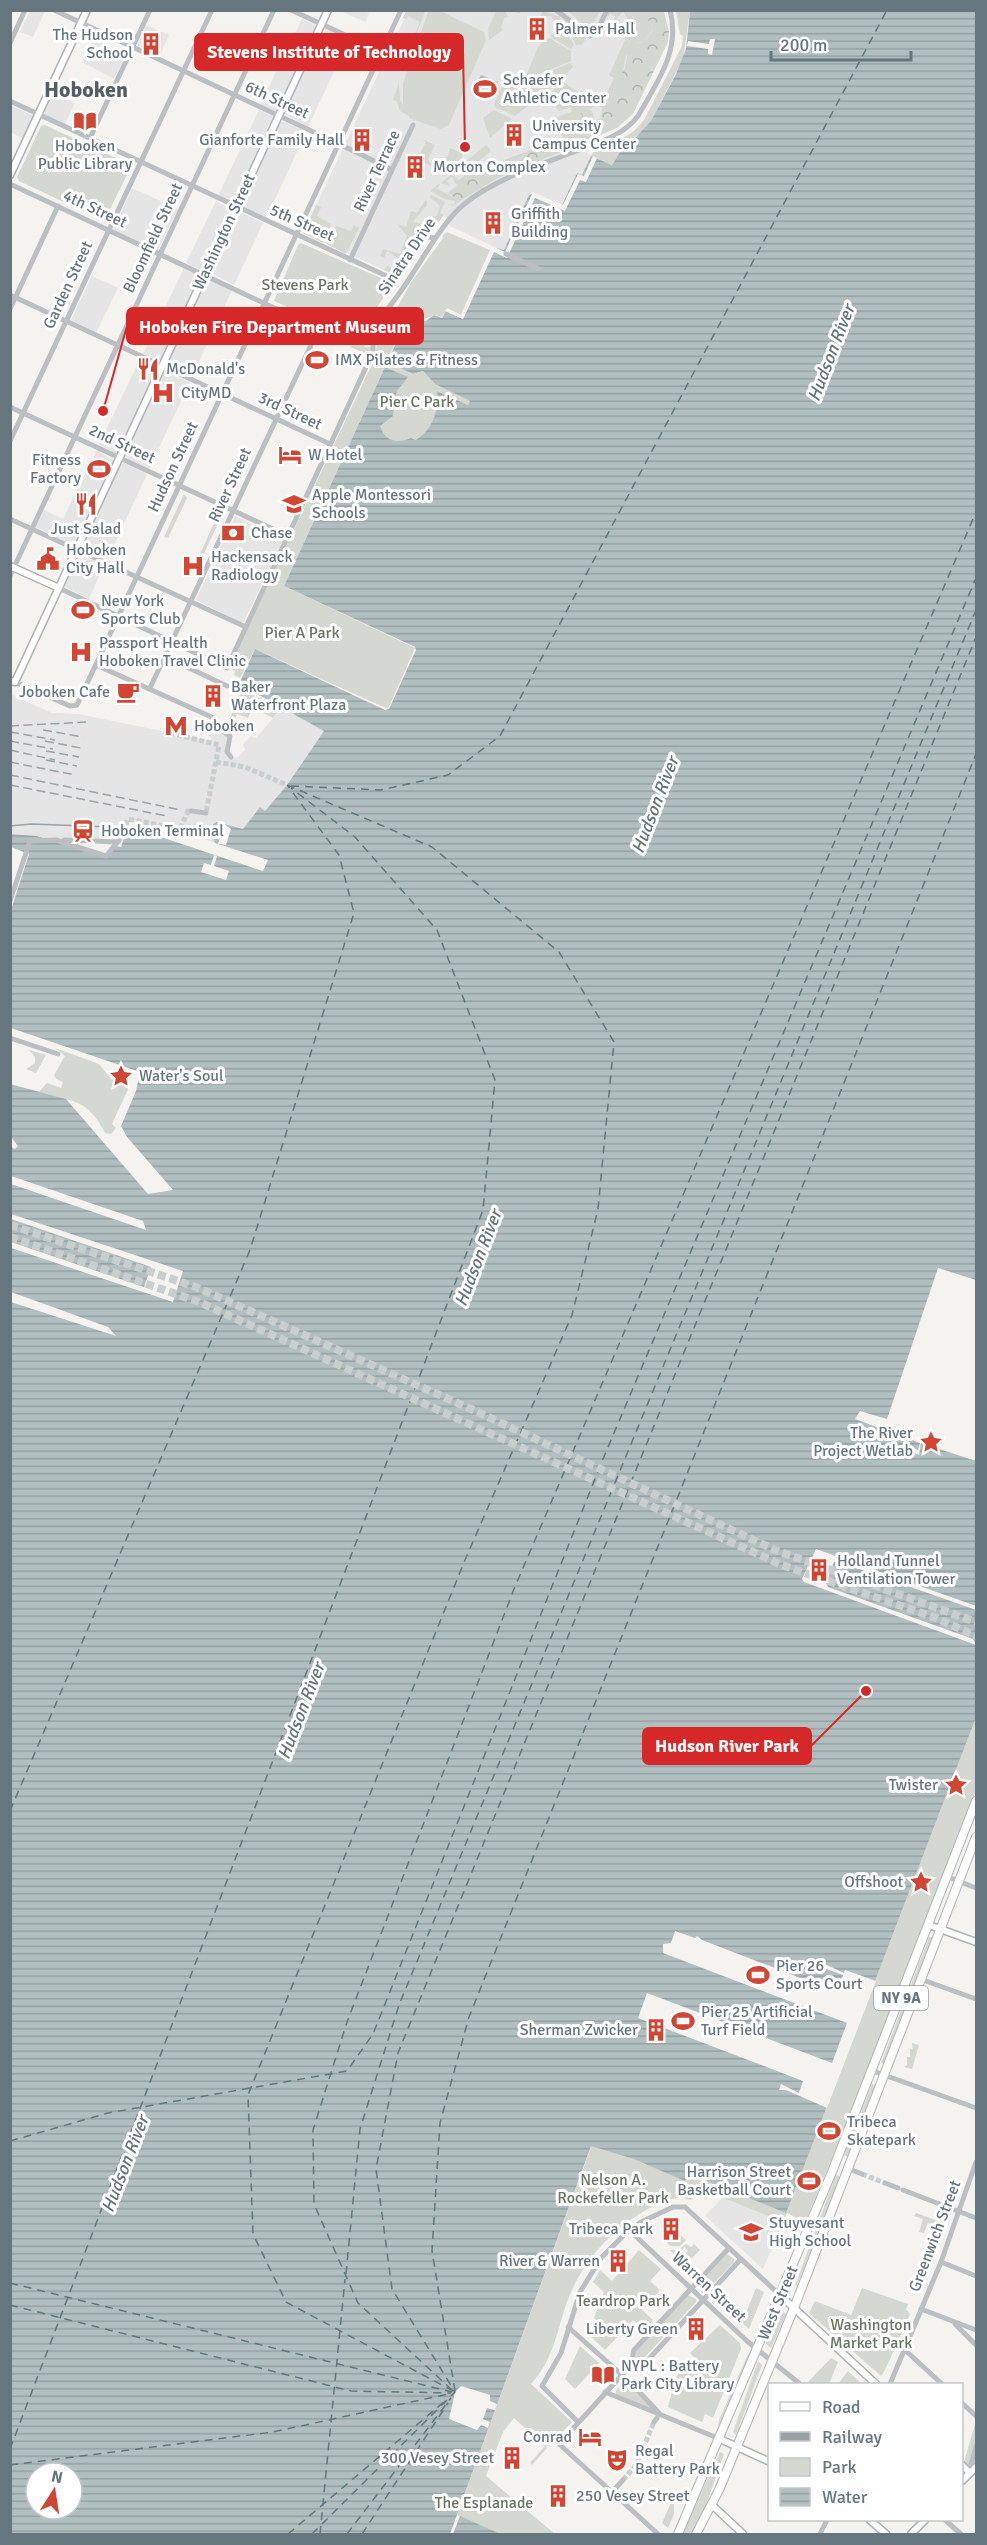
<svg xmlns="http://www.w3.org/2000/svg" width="987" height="2545" viewBox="0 0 987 2545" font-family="Signika,sans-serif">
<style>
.built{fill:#e4e5e4}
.green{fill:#d4d8d0}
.forest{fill:url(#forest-crowns)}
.water{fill:url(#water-rules);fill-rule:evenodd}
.pier{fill:#f4f3f0;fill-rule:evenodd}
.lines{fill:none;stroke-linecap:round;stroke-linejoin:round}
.ferry{stroke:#62777b;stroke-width:1.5;stroke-dasharray:8 6;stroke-linecap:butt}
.minor-tunnel{stroke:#c9cece;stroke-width:5;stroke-dasharray:5 2.5;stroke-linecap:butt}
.highway-tunnel{stroke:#c9cece;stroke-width:8;stroke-dasharray:8 4;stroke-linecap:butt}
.major-casing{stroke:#adb2b4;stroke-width:9}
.highway-casing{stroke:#afb3b5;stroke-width:10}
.minor{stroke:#bbbfc2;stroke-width:5}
.major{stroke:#fff;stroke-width:6}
.highway{stroke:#fff;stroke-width:8}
.tram{stroke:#9ba2a6;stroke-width:1.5}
.rail{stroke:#9ba2a6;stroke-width:1.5;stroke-dasharray:9 4.5;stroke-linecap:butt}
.labels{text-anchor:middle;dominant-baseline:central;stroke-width:6;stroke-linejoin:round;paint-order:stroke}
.shield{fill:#fff;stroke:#949fa5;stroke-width:1.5}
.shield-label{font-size:15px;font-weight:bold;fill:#66767e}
.poi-label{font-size:16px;fill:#66767e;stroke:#fff;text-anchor:start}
.street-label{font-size:16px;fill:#66767e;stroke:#fff}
.park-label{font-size:16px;fill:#6a7664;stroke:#fff}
.water-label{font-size:18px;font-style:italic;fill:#62777b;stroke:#fff}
.district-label{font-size:22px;font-weight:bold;fill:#535f64;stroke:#fff}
.leader{fill:none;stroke:#d62828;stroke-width:2}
.callout-dot{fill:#d62828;stroke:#fff;stroke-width:2}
.callout{fill:#d62828;stroke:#d62828;stroke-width:2}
.callout-label{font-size:18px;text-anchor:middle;font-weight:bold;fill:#fff}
</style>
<defs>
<pattern id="forest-crowns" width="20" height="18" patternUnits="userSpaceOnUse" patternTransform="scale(1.5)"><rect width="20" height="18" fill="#d4d8d0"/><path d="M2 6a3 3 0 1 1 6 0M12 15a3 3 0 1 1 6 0" fill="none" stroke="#b0b4ae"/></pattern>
<pattern id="water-rules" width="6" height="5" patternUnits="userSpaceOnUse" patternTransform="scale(1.5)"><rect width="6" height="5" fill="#b1bfc1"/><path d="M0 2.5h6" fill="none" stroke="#94a0a2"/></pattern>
</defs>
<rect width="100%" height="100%" fill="#f4f3f0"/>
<!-- built -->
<g class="built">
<polygon points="30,11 45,11 33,37 20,32"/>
<polygon points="340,11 363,11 369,13 366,22"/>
<polygon points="408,11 664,11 603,134 585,142 587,153 593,156 583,176 563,205 533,192 505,252 450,226 444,215 431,231 422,232 404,251 393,274 303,233"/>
<polygon points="302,19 315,24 316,29 278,110 274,111 260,105"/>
<polygon points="146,25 169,35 159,57 137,46"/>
<polygon points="328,30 349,40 308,127 284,114 321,33"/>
<polygon points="96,34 108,39 103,50 123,60 114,79 84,63"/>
<polygon points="53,92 75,103 65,124 44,114"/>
<polygon points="10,105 34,116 24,139 11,132"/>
<polygon points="259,110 273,116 273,121 268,126 236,200 232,202 218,196"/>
<polygon points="280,122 285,122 306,132 266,219 242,205"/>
<polygon points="132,188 178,209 158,250 113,230"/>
<polygon points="216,201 231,210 205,267 201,270 186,263"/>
<polygon points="241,212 263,223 234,285 210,272 237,214"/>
<polygon points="184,268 198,274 200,278 162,359 158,361 143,354"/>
<polygon points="92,276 118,288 96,333 71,320"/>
<polygon points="208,279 232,290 192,377 167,364"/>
<polygon points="140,359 155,366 157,370 120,449 115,453 99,445"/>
<polygon points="168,372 190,382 149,469 127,458 125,455 163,373"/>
<polygon points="97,450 114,461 74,546 36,527 44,510 63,519"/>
<polygon points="124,463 147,474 107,560 83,550 82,546 120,466"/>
<polygon points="235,516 284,540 243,623 196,600"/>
<polygon points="79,555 104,565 89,599 64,586"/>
<polygon points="10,694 52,713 79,714 210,741 212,738 209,736 212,731 215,731 229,736 225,755 237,758 245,750 243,744 251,736 256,738 282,708 324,731 287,785 265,811 260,807 243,829 228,826 212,836 215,843 182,831 129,821 122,842 56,842 37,836 11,834"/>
<polygon points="723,2197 783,2222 763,2269 705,2216"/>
</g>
<!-- green -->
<g class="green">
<polygon points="429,10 440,11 484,32 486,40 449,125 441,129 409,118 409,116 400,111 397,102 393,100 399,83 400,100 403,105 403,83"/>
<polygon points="609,10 644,11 653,29 643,42 637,43 626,56 622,76 602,107 596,105 581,91 603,101 614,78 609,75 626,38 606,28 602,31 602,29 605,22 605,25 610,27 614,23 618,25 621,23 625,30 631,25 623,12 617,18 620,22 614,22 615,16 610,14 607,17"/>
<polygon points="406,11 425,11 408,58 405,57 420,22 408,16 406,19 403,18"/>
<polygon points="496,11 505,11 508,17 504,18 501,28 503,30 489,40 488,29"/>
<polygon points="543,11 560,17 560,25 554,31 550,26 553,30 558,25 550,15 540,23 538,21"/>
<polygon points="568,11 600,11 590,30"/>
<polygon points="676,11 690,11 683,59 651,121 643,131 625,144 612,165 591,156 593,152 618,141 634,131 644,120 682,46 683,36 680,34"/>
<polygon points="563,19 586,37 583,44 576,45"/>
<polygon points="562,25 574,45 571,49 552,38 551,35"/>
<polygon points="546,39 551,39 571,51 571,61 530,78 526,76 538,47"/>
<polygon points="570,63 573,66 563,79 549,72"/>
<polygon points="547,73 561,80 531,104 529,80"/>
<polygon points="524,80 527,81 528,106 515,116 495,107 494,104 504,82 519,89"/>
<polygon points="563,82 593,102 594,107 589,109 579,105 558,111 552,91"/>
<polygon points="580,109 586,130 563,138 557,117"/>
<polygon points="494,110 512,119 490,138 483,118"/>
<polygon points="45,125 129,164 130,169 104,221 19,181 17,177 41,126"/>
<polygon points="422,139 435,145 428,159 432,166 413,157 418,158 426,142"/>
<polygon points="486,145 491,151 476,163 473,159 455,175 450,174"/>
<polygon points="450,148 462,153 462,158 442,173 439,167 445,157 447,158"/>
<polygon points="451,175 460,179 451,177 447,181 450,186 440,183 439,187 436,188 460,201 453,206 448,204 454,205 455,201 445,199 430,191"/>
<polygon points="431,195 445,202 440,213 444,215 431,231 421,232 404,251 393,274 384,270 387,266 395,269 399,259 387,251 384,258 380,256 383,249 400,254 407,236 397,224 406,227 411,211 417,213 426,199 427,205 413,222 425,224 432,217 437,216 440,206 430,197"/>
<polygon points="316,205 321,207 317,216 331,224 323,243 303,233"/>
<polygon points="354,225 359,228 346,254 327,244 336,226 351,231"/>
<path d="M447 232 490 250 460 317 446 311 442 317 435 315 415 322 412 331 398 336 387 362 413 374 423 371 435 384 470 401 468 405 437 391C439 412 433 428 416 440L411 438C396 445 385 441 379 425L393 416 397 391 407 377 385 367 284 586 415 648 388 709 255 649 240 678 234 675 235 671 229 668 372 364 377 345 372 327 398 306 412 281 443 238 442 236Z"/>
<path d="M301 243 392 283C381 301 366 332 341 331L274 301 298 245Z"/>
<polygon points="368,336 372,341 366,340 364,347 373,347 370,355 350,347"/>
<polygon points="184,494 187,498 168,538 164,537"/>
<polygon points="220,510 223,513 204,553 200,554"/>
<polygon points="243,687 255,696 282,707 273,718 253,708 248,718 237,714 234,721 229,720"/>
<path d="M55 1048 99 1064 111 1079 130 1085 112 1124 116 1128 111 1134 105 1133C88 1099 72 1101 39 1092L47 1083 61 1088 63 1082 56 1079 54 1075 65 1056Z"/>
<polygon points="29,1050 46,1055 36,1073 26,1069 35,1063 35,1057"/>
<path d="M976 1091V1791L887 2024 873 2055 874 2059 805 2222 787 2213 783 2222 702 2189 691 2200C677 2194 661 2202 648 2209 610 2230 580 2264 566 2305 556 2335 553 2360 531 2384L572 2422 549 2446H545L547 2448 532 2465 530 2463 545 2446 514 2418 503 2432 486 2476 555 2534H501L457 2515Z"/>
<polygon points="929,1937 933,1937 884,2064 881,2063"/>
<polygon points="912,2043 919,2045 912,2069 904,2067 907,2065 907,2057 910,2057 910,2049 913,2049"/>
<polygon points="872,2084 877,2085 848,2157 844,2155"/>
<polygon points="836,2175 841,2177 796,2287 795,2285"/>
<polygon points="916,2213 941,2222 939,2227 928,2223 924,2233 919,2232 923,2219 914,2216"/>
<polygon points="670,2234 680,2235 686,2240 680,2246 670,2246 665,2240"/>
<polygon points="686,2244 691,2247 694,2244 700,2250 690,2260 684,2255 688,2251 685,2247 676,2256 670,2250 678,2250"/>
<polygon points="639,2250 661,2269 650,2281 660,2290 642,2310 653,2320 644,2330 633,2320 605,2350 589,2335 599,2323 594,2318 604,2292 593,2282 600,2270 612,2281"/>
<polygon points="727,2254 734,2259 734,2262 705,2293 702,2293 698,2285"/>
<polygon points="756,2288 764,2292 749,2329 742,2323"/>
<path d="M862 2288 908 2304 906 2309 910 2314C906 2323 884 2375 881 2376L809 2313 815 2301 851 2315Z"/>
<polygon points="688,2295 696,2299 696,2302 643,2359 635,2360 636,2351"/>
<polygon points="781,2309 786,2314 771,2348 765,2343"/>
<polygon points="720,2325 740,2343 741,2349 713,2418 705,2414 702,2422 668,2407 675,2380 684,2362 692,2364 695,2358 690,2353"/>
<polygon points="580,2346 599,2363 575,2389 565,2379"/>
<polygon points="748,2354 749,2355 718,2426 719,2420"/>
<polygon points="831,2358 838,2362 829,2384 809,2384 808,2382"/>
<polygon points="758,2361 762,2365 736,2435 733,2432"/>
<polygon points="848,2371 849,2372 862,2384 838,2384"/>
<polygon points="626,2382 653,2407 652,2410 616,2394 616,2390"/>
<polygon points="976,2421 976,2461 971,2466 964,2462"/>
<polygon points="720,2452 724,2454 706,2505 690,2534 682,2534"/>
<polygon points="674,2496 674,2514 668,2528 662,2523"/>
</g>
<!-- forest -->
<polygon class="forest" points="644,11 664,11 669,32 668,42 633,114 617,128 496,179 460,201 448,193 457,185 452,177 459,180 472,170 475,173 484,167 491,171 504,160 586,130 580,110 572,112 571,107 580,105 592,111 595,121 601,118 602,107 625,68 628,51 635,44 643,42 653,30"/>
<!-- water -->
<g class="water">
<path d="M690 11H976V1717L786 2213 692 2175H688L685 2181 634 2159 591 2146 450 2534H11V1302L116 1336 108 1327 11 1292V1184L146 1230 143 1221 11 1176V1147L15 1149 18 1146 11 1137 10 1084 66 1099 148 1194 173 1190 127 1137 121 1126 136 1091 140 1072 11 1028V910L29 854 11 847V834L37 836 107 858 115 846 121 847 128 826 263 871 268 860 215 843 212 836 213 824 217 822 243 829 260 807 265 811 287 785 324 731 255 693 240 682 255 649 385 710 389 709 416 650 415 647 284 586 385 367 408 377 397 391 393 416 380 426C385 441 396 444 411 438L416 440C433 428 439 411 437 391L468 405 470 401 435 384 423 371 413 374 387 362 399 337 412 331 415 322 426 321 434 315 442 318 446 311 463 319 494 251 497 248 504 250 529 195 535 193 562 205 577 173 582 175 591 156 612 165 625 144 636 137 651 121 676 74 686 49ZM36 2473H72V2509H36Z"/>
<polygon points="481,75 498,82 495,89 478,81"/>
<polygon points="460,2516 501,2534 453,2534"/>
</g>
<!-- pier -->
<g class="pier">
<polygon points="710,39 715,39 712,55 708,54 708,49 687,46 688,41 709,44"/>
<polygon points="593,156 597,158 586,182 580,180 565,211 535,198 507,258 494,252 463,319 445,311 447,308 461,315 491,250 494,247 505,252 533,192 563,205 578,174 584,176"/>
<polygon points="224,824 231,829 226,845 218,844"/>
<polygon points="214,855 217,856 214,866 229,871 226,880 201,872 204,863 211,865"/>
<polygon points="11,1214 183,1271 173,1302 11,1248 11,1242 144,1287 151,1267 11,1219"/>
<polygon points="938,1268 976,1280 976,1461 921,1443 919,1455 911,1452 912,1448 918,1450 920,1443 855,1419 860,1411 887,1419"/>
<path d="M816 1549 976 1606V1610L837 1561 834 1562 826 1583 828 1587 973 1639 976 1645 804 1582 802 1579ZM818 1557 828 1561 820 1582 810 1578Z"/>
<polygon points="675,1931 695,1938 697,1936 702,1940 837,1992 843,1975 814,1965 816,1960 844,1973 845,1970 876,1981 827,2108 786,2090 779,2090 781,2084 799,2093 803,2081 638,2018 647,1993 832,2063 847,2023 663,1953 663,1944 671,1943"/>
<polygon points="461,2386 490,2395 490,2401 497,2404 495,2410 487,2408 483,2419 490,2422 488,2428 481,2425 477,2430 449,2419 455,2392"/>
</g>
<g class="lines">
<!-- ferry -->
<g class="ferry">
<polyline points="287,785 432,847 559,952 614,1042 598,1209 572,1315 465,1560 248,2095 253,2234 286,2302 455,2392"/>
<polyline points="291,786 381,790 448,775 500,736 887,10"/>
<polyline points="10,1811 250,1250 354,913 339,855 288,786"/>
<polyline points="10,2141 108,2113 347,2071 373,2034 603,1459 976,578"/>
<polyline points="346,2274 360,2129 399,2005 976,610"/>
<polyline points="10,2283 452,2392"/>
<polyline points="10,2305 351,2391 451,2393"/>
<polyline points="452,2390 358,2303 314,2204 313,2130 347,2022 514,1589 976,512"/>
<polyline points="455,2391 432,2251 440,2123 469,2017 976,754"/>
<polyline points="10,2449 483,1210 495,1080 437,930 355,837 291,788"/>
<polyline points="10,2465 273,2432 448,2394"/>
<polyline points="288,2534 445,2401"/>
<polyline points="312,2534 455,2392 392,2289 376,2169 398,2053 976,637"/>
<polyline points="320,2534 345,2279"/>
<polyline points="347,2534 451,2398"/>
<polyline points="362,2534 448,2403"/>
</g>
<!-- minor-tunnel -->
<g class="minor-tunnel">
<polyline points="170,733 219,745 206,813"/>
<polyline points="216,762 245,767 287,785"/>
<polyline points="123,832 128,819 180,829 188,811 191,811"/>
<polyline points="862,2174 885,2183"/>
<polyline points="623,2480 636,2465 654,2422"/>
</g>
<!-- highway-tunnel -->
<g class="highway-tunnel">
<polyline points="10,1225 196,1287 471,1409 775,1550 976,1622"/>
<polyline points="10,1237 199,1302 782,1565 936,1618 976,1636"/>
</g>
<!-- major casing -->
<g class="major-casing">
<g id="major">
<polyline points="10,175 87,10"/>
<polyline points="10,566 59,588"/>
<polyline points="10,681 15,682 328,10"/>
<polyline points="929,1925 976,1942"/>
<polyline points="781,2296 876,2384"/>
<polyline points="720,2439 770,2462"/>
<polyline points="962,2465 970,2473"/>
<polyline points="962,2481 976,2467"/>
<polyline points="712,2505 743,2534"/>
<polyline points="870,2520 886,2534"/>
<polyline points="911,2534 925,2520"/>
</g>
</g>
<!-- highway casing -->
<g class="highway-casing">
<g id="highway">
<polyline points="678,2534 832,2172 976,1801"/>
<polyline points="696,2534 719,2490 794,2308 976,1837"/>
</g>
</g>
<!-- minor -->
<g class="minor">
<polyline points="54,10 358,153"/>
<polyline points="291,10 382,52"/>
<polyline points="518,10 519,10"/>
<polyline points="556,10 590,36 597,31 607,10"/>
<polyline points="10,43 25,10"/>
<polyline points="10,101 393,279 397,278 410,251 424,236 434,238"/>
<polyline points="90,138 150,10"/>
<polyline points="360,154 392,170"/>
<path d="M10 184 270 306 347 338C399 322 423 240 463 205 496 178 540 165 579 150 600 142 624 135 638 116 657 82 681 51 670 10"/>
<polyline points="506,254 539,269"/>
<polyline points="350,260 413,125"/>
<polyline points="10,295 330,444"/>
<polyline points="10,309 58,206"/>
<polyline points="10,407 288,536"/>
<polyline points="10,441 212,10"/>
<polyline points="10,519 246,627"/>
<polyline points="10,576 274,10"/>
<polyline points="59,588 227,668 373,352 373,341 365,329"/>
<polyline points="170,659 227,686"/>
<polyline points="96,665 216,719"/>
<polyline points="15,682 70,706 77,705 401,10"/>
<polyline points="150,688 319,328"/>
<polyline points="226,723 222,731 230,736 227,752 231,757"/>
<polyline points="213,726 223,730"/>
<polyline points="191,811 206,813"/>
<polyline points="122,835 123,832"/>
<polyline points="64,840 118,842"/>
<polyline points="10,901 30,841 56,840 106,856 119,840"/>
<polyline points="10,1038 58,1054"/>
<polyline points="948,1877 976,1888"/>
<polyline points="923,1980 976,1999"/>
<polyline points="873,2071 976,2108"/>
<polyline points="849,2169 862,2174"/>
<polyline points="885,2183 898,2188"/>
<polyline points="903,2190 976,2218"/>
<polyline points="629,2230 747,2341 800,2384"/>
<polyline points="941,2262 976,2276"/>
<polyline points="921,2309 976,2330"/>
<polyline points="955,2324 976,2345"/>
<polyline points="568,2327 630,2382 659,2413"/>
<polyline points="905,2350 942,2384"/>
<polyline points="631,2365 647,2361 741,2259"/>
<polyline points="890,2384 941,2262 976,2162"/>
<polyline points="605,2392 720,2439"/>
<polyline points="962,2403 976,2416"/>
<polyline points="578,2422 542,2386 561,2353 580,2292 601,2258 625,2234 641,2222 673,2207 685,2207 781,2296"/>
<polyline points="654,2422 657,2418"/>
<polyline points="971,2465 976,2446"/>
<polyline points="614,2490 623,2480"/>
<polyline points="945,2520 961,2534"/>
<polyline points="658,2534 559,2444 631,2365 634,2350 729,2248"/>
<polyline points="820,2534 827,2520"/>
</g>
<!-- major -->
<use href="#major" class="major"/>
<!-- highway -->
<use href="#highway" class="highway"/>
<!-- tram -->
<polyline class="tram" points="10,826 31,824 113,827"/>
<!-- rail -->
<g class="rail">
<polyline points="10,726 86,722"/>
<polyline points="43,730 83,737"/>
<polyline points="10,732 55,740"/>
<polyline points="10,741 53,749"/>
<polyline points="45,741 81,748"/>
<polyline points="10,750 55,760"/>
<polyline points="46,751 79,757"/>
<polyline points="46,760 77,766"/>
<polyline points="10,762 75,775"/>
<polyline points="10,775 181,810"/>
<polyline points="10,785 167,816"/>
</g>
</g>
<!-- icons -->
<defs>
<g id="building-bare" transform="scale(1.8)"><path d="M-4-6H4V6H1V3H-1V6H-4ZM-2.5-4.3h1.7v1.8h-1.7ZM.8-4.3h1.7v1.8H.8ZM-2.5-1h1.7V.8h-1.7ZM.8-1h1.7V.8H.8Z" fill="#d14533" stroke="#fff" stroke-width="2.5" paint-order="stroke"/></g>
<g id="stadium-bare" transform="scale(1.8)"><path d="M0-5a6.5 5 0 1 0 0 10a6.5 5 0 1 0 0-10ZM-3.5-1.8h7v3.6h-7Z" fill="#d14533" stroke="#fff" stroke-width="2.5" paint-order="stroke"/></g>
<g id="library-bare" transform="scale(1.8)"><path d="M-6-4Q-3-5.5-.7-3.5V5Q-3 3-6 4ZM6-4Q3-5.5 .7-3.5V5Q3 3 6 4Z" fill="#d14533" stroke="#fff" stroke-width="2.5" paint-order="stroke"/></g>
<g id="restaurant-bare" transform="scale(1.8)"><path d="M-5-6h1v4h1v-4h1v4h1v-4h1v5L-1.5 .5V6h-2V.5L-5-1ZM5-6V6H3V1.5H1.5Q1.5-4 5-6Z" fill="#d14533" stroke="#fff" stroke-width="2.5" paint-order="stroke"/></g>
<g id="hospital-bare" transform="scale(1.8)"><path d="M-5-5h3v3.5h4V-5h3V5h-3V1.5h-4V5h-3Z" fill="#d14533" stroke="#fff" stroke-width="2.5" paint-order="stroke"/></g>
<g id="hotel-bare" transform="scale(1.8)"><path d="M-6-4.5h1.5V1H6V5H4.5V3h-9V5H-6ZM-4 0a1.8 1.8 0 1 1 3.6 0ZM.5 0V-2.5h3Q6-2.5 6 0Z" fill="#d14533" stroke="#fff" stroke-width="2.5" paint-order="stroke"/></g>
<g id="school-bare" transform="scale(1.8)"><path d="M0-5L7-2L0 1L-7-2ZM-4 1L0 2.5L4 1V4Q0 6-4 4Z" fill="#d14533" stroke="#fff" stroke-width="2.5" paint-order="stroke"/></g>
<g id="bank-bare" transform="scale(1.8)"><path d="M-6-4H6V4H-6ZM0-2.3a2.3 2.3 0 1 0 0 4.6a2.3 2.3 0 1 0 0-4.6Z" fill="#d14533" stroke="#fff" stroke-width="2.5" paint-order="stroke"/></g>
<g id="civic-bare" transform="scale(1.8)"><path d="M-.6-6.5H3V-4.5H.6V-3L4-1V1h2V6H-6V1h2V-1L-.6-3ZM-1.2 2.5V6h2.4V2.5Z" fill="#d14533" stroke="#fff" stroke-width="2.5" paint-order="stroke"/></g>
<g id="cafe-bare" transform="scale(1.8)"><path d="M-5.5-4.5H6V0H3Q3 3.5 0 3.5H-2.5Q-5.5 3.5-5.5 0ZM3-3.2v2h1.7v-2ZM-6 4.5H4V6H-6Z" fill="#d14533" stroke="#fff" stroke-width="2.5" paint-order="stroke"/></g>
<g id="metro-bare" transform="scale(1.8)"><path d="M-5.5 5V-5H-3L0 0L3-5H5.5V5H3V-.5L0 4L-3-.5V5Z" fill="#d14533" stroke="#fff" stroke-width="2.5" paint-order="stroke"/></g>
<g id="station-bare" transform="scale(1.8)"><path d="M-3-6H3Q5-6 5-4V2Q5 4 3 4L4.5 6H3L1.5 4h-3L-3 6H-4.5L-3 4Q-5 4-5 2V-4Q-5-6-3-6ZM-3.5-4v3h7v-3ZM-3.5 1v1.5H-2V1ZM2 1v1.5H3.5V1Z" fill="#d14533" stroke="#fff" stroke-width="2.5" paint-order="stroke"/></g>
<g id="sight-bare" transform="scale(1.8)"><path d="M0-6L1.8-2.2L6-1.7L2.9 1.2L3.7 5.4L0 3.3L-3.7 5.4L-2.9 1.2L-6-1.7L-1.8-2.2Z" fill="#d14533" stroke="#fff" stroke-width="2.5" paint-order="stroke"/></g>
<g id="theatre-bare" transform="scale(1.8)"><path d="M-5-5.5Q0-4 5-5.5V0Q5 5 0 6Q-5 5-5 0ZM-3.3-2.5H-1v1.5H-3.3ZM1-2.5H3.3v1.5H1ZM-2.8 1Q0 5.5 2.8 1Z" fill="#d14533" stroke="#fff" stroke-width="2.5" paint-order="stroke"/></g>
</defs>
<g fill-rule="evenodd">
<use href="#building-bare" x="537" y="29"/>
<use href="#building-bare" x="151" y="44"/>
<use href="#stadium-bare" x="485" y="89"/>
<use href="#library-bare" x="85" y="121"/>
<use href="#building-bare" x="514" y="135"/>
<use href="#building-bare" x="362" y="140"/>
<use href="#building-bare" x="415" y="167"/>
<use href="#building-bare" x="493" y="223"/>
<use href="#stadium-bare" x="317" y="360"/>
<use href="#restaurant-bare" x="148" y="369"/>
<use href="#hospital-bare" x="163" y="393"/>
<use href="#hotel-bare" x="290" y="455"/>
<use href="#stadium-bare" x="99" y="469"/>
<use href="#restaurant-bare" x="86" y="504"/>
<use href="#school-bare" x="294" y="504"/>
<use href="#bank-bare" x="233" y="533"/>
<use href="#civic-bare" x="48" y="559"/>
<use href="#hospital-bare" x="193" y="566"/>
<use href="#stadium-bare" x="83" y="610"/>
<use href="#hospital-bare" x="81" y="652"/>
<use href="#cafe-bare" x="128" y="692"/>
<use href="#building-bare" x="213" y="696"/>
<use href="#metro-bare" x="176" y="726"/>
<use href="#station-bare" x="83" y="831"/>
<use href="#sight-bare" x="121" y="1076"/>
<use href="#sight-bare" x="931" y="1442"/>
<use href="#building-bare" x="819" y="1570"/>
<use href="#sight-bare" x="956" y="1785"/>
<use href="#sight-bare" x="921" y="1882"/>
<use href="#stadium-bare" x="758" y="1975"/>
<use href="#stadium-bare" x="683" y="2021"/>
<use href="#building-bare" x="656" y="2030"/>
<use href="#stadium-bare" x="829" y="2131"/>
<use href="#stadium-bare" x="809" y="2181"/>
<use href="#building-bare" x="671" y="2229"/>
<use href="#school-bare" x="751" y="2232"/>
<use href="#building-bare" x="618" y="2261"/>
<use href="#building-bare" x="696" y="2329"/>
<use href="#library-bare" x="603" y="2375"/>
<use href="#hotel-bare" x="590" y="2437"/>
<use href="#building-bare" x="512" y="2458"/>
<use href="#theatre-bare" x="617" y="2460"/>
<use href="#building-bare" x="558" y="2496"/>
</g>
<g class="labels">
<!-- shield labels -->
<rect class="shield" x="874" y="1986" width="54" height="24" rx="4.5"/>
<g class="shield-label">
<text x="901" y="1998">NY 9A</text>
</g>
<!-- poi labels -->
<g class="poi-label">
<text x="555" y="29">Palmer Hall</text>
<text x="133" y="35" text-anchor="end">The Hudson<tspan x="133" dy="18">School</tspan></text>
<text x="503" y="80">Schaefer<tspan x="503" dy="18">Athletic Center</tspan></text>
<text x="532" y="126">University<tspan x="532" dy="18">Campus Center</tspan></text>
<text x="344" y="140" text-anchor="end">Gianforte Family Hall</text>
<text x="85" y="146" text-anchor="middle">Hoboken<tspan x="85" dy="18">Public Library</tspan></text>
<text x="433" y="167">Morton Complex</text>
<text x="511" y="214">Griffith<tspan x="511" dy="18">Building</tspan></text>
<text x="335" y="360">IMX Pilates &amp; Fitness</text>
<text x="166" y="369">McDonald's</text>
<text x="181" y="393">CityMD</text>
<text x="308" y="455">W Hotel</text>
<text x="81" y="460" text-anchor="end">Fitness<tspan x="81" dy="18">Factory</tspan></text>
<text x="312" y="495">Apple Montessori<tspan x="312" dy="18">Schools</tspan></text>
<text x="86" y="529" text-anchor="middle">Just Salad</text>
<text x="251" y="533">Chase</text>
<text x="66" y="550">Hoboken<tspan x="66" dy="18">City Hall</tspan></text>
<text x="211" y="557">Hackensack<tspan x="211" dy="18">Radiology</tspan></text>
<text x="101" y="601">New York<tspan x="101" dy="18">Sports Club</tspan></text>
<text x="99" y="643">Passport Health<tspan x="99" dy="18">Hoboken Travel Clinic</tspan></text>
<text x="231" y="687">Baker<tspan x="231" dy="18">Waterfront Plaza</tspan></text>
<text x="110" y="692" text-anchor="end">Joboken Cafe</text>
<text x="194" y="726">Hoboken</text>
<text x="101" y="831">Hoboken Terminal</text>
<text x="139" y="1076">Water's Soul</text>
<text x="913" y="1433" text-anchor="end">The River<tspan x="913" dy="18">Project Wetlab</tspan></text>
<text x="837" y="1561">Holland Tunnel<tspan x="837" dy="18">Ventilation Tower</tspan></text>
<text x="938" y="1785" text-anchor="end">Twister</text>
<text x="903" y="1882" text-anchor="end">Offshoot</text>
<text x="776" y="1966">Pier 26<tspan x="776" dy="18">Sports Court</tspan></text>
<text x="701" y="2012">Pier 25 Artificial<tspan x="701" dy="18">Turf Field</tspan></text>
<text x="638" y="2030" text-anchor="end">Sherman Zwicker</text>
<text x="847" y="2122">Tribeca<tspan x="847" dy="18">Skatepark</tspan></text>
<text x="791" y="2172" text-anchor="end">Harrison Street<tspan x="791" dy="18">Basketball Court</tspan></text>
<text x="769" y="2223">Stuyvesant<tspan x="769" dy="18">High School</tspan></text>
<text x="653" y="2229" text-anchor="end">Tribeca Park</text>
<text x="600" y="2261" text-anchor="end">River &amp; Warren</text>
<text x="678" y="2329" text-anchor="end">Liberty Green</text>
<text x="621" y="2366">NYPL : Battery<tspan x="621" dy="18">Park City Library</tspan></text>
<text x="572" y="2437" text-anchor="end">Conrad</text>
<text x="635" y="2451">Regal<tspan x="635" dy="18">Battery Park</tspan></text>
<text x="494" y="2458" text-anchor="end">300 Vesey Street</text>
<text x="576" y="2496">250 Vesey Street</text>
</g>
<!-- street labels -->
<g class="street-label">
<text transform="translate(277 100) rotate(25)">6th Street</text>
<text transform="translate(377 171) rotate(-65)">River Terrace</text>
<text transform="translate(95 209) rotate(25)">4th Street</text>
<text transform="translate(302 223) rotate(24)">5th Street</text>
<text transform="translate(224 232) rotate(-65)">Washington Street</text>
<text transform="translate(153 238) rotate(-65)">Bloomfield Street</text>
<text transform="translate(407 256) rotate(-56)">Sinatra Drive</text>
<text transform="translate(68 285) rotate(-65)">Garden Street</text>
<text transform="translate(290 411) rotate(25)">3rd Street</text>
<text transform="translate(122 444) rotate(25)">2nd Street</text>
<text transform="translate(173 467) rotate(-65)">Hudson Street</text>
<text transform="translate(230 485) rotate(-65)">River Street</text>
<text transform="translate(935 2236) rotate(-69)">Greenwich Street</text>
<text transform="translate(709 2287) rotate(43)">Warren Street</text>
<text transform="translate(778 2303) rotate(-67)">West Street</text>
</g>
<!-- park labels -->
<g class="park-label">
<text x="305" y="285">Stevens Park</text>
<text x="417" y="402">Pier C Park</text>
<text x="302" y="633">Pier A Park</text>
<text x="613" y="2180">Nelson A.<tspan x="613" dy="18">Rockefeller Park</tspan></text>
<text x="623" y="2301">Teardrop Park</text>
<text x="871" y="2325">Washington<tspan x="871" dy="18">Market Park</tspan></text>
<text x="484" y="2503">The Esplanade</text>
</g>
<!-- water labels -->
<g class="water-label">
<text transform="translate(831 353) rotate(-69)">Hudson River</text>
<text transform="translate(655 805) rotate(-69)">Hudson River</text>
<text transform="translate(478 1258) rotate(-69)">Hudson River</text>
<text transform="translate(301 1711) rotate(-69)">Hudson River</text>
<text transform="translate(125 2164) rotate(-69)">Hudson River</text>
</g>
<!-- district labels -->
<g class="district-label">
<text x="86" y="89">Hoboken</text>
</g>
</g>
<!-- callouts -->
<path class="leader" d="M465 147L463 52M103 411L127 326M866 1691L811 1746"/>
<g class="callout-dot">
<circle cx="465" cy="147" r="6"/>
<circle cx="103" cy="411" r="6"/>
<circle cx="866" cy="1691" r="6"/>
</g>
<g class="callout">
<rect x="195" y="34" width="268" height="36" rx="6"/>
<rect x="127" y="308" width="296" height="36" rx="6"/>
<rect x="643" y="1728" width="168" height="36" rx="6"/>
</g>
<g class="callout-label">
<text x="329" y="58">Stevens Institute of Technology</text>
<text x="275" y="333">Hoboken Fire Department Museum</text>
<text x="727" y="1752">Hudson River Park</text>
</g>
<!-- border -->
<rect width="987" height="2545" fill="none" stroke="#66767e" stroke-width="24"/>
<!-- legend -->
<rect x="768" y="2383" width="195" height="138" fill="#ffffff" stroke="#c2c8cb" stroke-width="1.5"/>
<rect x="780" y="2402" width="30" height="9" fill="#ffffff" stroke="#c2c8cb" stroke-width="1.5"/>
<text x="822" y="2413" font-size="18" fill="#66767e">Road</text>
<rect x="780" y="2432" width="30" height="9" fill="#9ba2a6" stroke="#c2c8cb" stroke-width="1.5"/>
<text x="822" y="2443" font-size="18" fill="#66767e">Railway</text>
<rect x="780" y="2458" width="30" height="18" fill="#d4d8d0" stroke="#c2c8cb" stroke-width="1.5"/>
<text x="822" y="2473" font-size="18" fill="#66767e">Park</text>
<rect x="780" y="2488" width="30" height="18" fill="url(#water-rules)" stroke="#c2c8cb" stroke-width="1.5"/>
<text x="822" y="2503" font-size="18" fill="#66767e">Water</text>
<!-- north arrow -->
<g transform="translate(54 2491) rotate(12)"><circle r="28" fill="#ffffff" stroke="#c2c8cb" stroke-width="1.5"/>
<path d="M0-4.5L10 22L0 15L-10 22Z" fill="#d14533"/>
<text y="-9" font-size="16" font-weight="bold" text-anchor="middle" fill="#66767e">N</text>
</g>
<!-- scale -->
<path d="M771 51v9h140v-9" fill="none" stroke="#66767e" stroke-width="3"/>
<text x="780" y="51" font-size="18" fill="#66767e" stroke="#ffffff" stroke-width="4.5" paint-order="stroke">200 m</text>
</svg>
